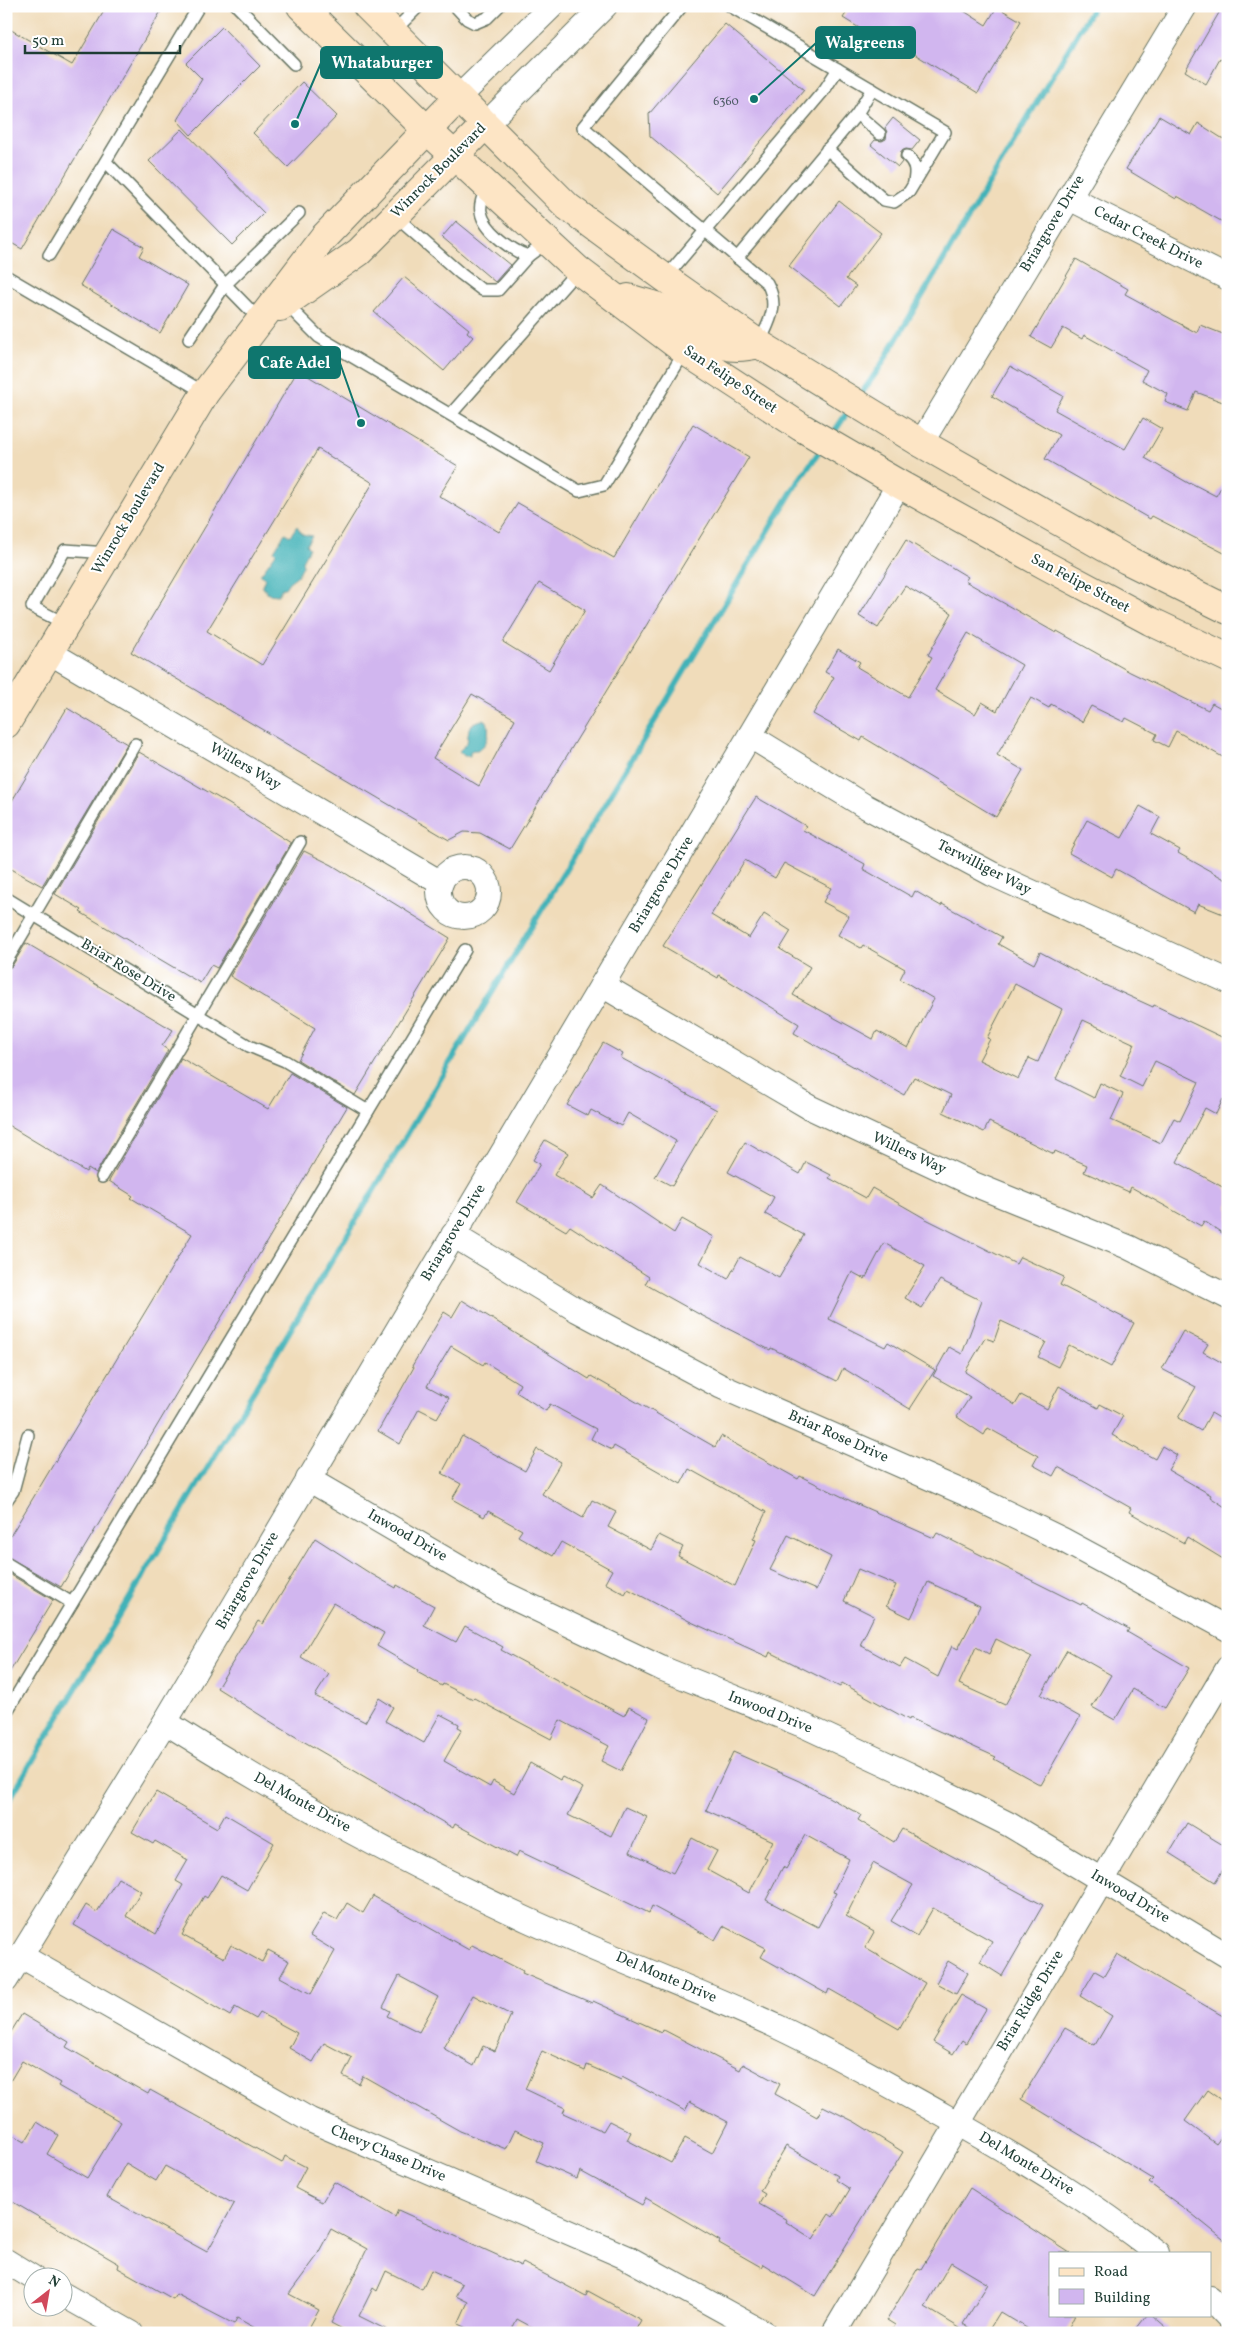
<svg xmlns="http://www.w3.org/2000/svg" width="1234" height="2339" viewBox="0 0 1234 2339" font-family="Vollkorn,serif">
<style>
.water{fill:#42b2b8;stroke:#307876}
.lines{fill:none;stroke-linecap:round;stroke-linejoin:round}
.stream{stroke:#42b2b8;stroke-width:6}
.building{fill:#d1b6ef;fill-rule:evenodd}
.lane-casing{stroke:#687563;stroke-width:14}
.street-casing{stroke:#687563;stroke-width:26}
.secondary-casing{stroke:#687563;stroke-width:30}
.lane{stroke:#fff;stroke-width:11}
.street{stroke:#fff;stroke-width:24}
.secondary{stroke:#fde5c5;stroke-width:28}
.labels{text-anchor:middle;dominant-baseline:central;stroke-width:4;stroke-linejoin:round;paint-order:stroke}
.number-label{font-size:12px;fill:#4c5b63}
.street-label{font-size:15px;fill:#1f3d34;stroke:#fff}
.leader{fill:none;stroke:#0f766e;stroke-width:2}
.callout-dot{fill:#0f766e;stroke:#fff;stroke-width:2}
.callout{fill:#0f766e;stroke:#0f766e;stroke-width:2}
.callout-label{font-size:16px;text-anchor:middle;font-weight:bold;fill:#fff}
</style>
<rect width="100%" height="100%" fill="#fff"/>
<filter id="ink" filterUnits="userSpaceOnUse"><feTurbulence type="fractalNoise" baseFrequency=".02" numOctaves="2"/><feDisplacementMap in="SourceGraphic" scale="10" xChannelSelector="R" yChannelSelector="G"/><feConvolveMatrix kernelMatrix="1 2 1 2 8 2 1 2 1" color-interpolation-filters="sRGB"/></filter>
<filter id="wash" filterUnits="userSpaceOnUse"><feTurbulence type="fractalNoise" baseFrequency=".0096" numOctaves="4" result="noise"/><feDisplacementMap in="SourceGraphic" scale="20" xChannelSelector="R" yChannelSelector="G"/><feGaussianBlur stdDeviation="1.12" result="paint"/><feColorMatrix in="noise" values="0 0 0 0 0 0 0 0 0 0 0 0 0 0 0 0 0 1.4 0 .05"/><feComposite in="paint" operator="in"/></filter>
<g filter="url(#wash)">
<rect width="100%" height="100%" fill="#f0dcba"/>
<!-- water -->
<g class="water">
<polygon points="297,526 302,534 312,536 306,545 309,548 302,561 303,566 297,576 289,582 285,588 282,588 278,595 268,594 262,586 265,578 260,575 276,553 274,551 285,533 290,536"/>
<path d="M482 720 487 721C490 730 489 746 477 750 474 750 472 750 470 752V756H464L459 751 467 743 469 728 475 722Z"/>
</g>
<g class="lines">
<!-- stream -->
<g class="stream">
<polyline points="859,397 880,367 1094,6"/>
<polyline points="830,438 851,407"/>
<polyline points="6,1805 797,483 822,448"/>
</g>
</g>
<g id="blocks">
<!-- building -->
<g class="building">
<polygon points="107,6 164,6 22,249 6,240 6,27 72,65"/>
<polygon points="851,6 956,6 986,25 997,7 1021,21 978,93 885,36 882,42 843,18"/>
<polygon points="1223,6 1228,6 1228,64 1220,59 1206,84 1185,71"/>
<polygon points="725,24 804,90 717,193 650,136 649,114"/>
<polygon points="222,27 260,66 191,135 177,120 202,79 186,63"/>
<polygon points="302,82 337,116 288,167 253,133"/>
<polygon points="1159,116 1191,135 1198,123 1228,142 1228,225 1177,196 1176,199 1126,169"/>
<polygon points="893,118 920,140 912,150 906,149 901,151 900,157 902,162 898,167 871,145 875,140 882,141 886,139 887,132 885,128"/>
<polygon points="182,129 264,213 232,245 149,161"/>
<polygon points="839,201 881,233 846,279 856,286 841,306 789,266"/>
<polygon points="456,221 510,265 495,282 442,237"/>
<polygon points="113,229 144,247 139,256 188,285 160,333 80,285"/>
<polygon points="1076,259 1128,289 1125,294 1197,333 1200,325 1228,336 1228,404 1196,392 1188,411 1165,402 1168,394 1142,380 1147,370 1084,335 1082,339 1063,328 1051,348 1031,337"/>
<polygon points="404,277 469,329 467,332 473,337 444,371 374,312"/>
<polygon points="1010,366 1063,396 1055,410 1125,449 1143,418 1162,429 1145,458 1190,484 1191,483 1216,496 1228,475 1228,555 1152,516 1150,519 1045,459 1059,435 992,396"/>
<path d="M298 370 458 466 439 496 499 532 518 503 614 558 693 424 749 457 510 849 480 833 464 832 449 840 131 652ZM318 449 373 483 262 665 207 631ZM539 583 585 610 549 670 503 642ZM472 694 515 719 479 786 433 758Z"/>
<path d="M906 540 968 577 965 581 1056 633 1057 631 1130 672 1208 710 1212 703 1228 712V760L1176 731 1168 747 1154 740 1157 734 1126 718 1124 722 1091 706 1082 722 1051 704 1049 708 1031 698 997 755 1023 770 996 817 863 737 861 741 813 714 834 677 825 672 838 649 860 662 857 667 908 697 932 657 928 655 952 613 905 586 878 628 859 616ZM968 633 1022 665 997 711 982 702 975 714 935 690Z"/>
<polygon points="67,708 127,744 42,886 6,866 6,811"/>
<polygon points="139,752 229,804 291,843 217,968 211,965 200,983 80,912 82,910 55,894"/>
<path d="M756 797 806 826 803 830 865 864 863 869 912 897 915 891 941 906 942 904 1002 937 998 944 1034 964 1040 952 1087 977 1153 1007 1154 1005 1228 1040V1101L1223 1099 1216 1114 1205 1108 1177 1162 1228 1190V1237L1204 1221 1201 1226 1131 1187 1129 1192 1084 1172 1087 1165 1055 1151 1054 1154 989 1122 984 1132 943 1112 951 1095 914 1077 904 1095 794 1033 799 1024 719 975 718 978 663 946ZM745 860 775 878 784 863 831 888 823 902 849 916 838 935 861 948 863 945 905 969 900 979 934 999 908 1048 877 1031 873 1039 793 995 810 967 780 949 791 931 764 914 749 938 711 915ZM1015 984 1062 1009 1038 1062 1029 1058 1018 1079 979 1060 990 1039 987 1038ZM1083 1020 1135 1044 1120 1076 1142 1087 1155 1061 1199 1082 1180 1121 1174 1118 1161 1143 1111 1120 1123 1094 1100 1083 1094 1098 1056 1079Z"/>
<polygon points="1140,806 1160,817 1151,834 1180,850 1178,853 1228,881 1228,916 1198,904 1194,912 1116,869 1112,877 1069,853 1087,820 1122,838"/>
<polygon points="304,851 332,865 450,938 355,1095 298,1060 315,1028 230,976"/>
<polygon points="26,943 173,1030 162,1046 168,1050 96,1173 88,1168 86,1172 6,1124 6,969 12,966"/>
<polygon points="603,1043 623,1054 621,1058 717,1110 672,1186 655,1177 676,1141 628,1113 621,1126 591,1110 588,1116 567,1105"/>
<polygon points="181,1058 268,1109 290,1073 347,1107 61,1587 6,1556 6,1543 192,1234 131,1198 133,1196 109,1181"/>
<polygon points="545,1140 568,1153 554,1175 593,1198 602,1185 674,1233 682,1219 714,1237 700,1263 728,1279 740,1257 779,1278 804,1235 765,1214 774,1197 728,1172 745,1142 800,1174 806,1162 831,1175 829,1178 866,1198 872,1188 926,1219 1016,1264 1020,1257 1064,1277 1060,1285 1134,1323 1111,1367 1069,1345 1058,1367 1038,1357 1046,1342 1001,1321 994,1341 985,1338 965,1372 1015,1405 1021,1395 1047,1409 1059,1386 1098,1408 1100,1404 1123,1416 1112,1435 1155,1459 1162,1446 1177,1455 1168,1470 1211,1495 1210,1497 1228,1509 1228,1562 1187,1537 1184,1543 1129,1512 1131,1508 1058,1467 1053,1476 1033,1465 1038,1456 988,1428 984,1435 957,1417 970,1397 933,1376 949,1347 962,1354 982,1301 940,1280 922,1308 905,1298 925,1266 884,1243 865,1279 852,1272 829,1319 885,1347 888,1342 935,1370 910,1409 843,1368 837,1381 771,1348 770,1350 697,1313 645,1284 649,1277 570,1226 566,1231 517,1202 540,1164 533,1160"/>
<path d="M462 1300 589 1379 591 1376 715 1447 721 1436 798 1479 800 1476 855 1503 934 1538 937 1533 1081 1605 1082 1603 1129 1629 1127 1632 1189 1668 1165 1708 1133 1689 1115 1720 1092 1707 1111 1675 1067 1650 1041 1695 1080 1717 1041 1785 994 1759 996 1757 910 1718 909 1720 842 1683 840 1687 770 1652 768 1657 689 1621 628 1589 625 1594 605 1583 612 1570 561 1542 553 1556 518 1536 522 1530 488 1511 484 1517 452 1499 461 1484 442 1473 462 1436 525 1471 537 1449 561 1462 542 1494 583 1518 592 1500 616 1512 608 1527 651 1550 659 1535 683 1547 678 1556 735 1586 756 1540 753 1539 766 1512 689 1469 681 1484 614 1446 612 1450 591 1439 596 1429 550 1404 546 1411 516 1392 520 1384 485 1362 483 1365 451 1346 427 1386 449 1398 437 1418 419 1409 400 1444 378 1431 414 1367 412 1366 444 1312 452 1317ZM788 1535 831 1557 816 1590 770 1570ZM858 1569 896 1585 886 1606 911 1618 928 1582 980 1606 958 1649 952 1646 938 1677 905 1659 900 1667 860 1645 874 1616 844 1601ZM996 1639 1032 1657 1005 1705 959 1684 976 1647 989 1654Z"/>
<polygon points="1183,1331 1208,1344 1203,1352 1228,1366 1228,1423 1211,1413 1201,1431 1178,1418 1196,1387 1162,1369"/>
<path d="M315 1538 368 1572 396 1588 397 1585 434 1606 424 1625 456 1642 465 1626 503 1647 501 1650 624 1716 629 1707 649 1718 621 1771 601 1761 609 1746 560 1720 551 1739 474 1698 473 1699 443 1684 442 1686 417 1672 418 1670 377 1646 384 1633 333 1603 301 1657 329 1674 315 1696 365 1722 379 1698 393 1707 385 1721 424 1743 440 1714 459 1724 458 1727 462 1729 444 1761 490 1787 493 1781 514 1793 530 1763 560 1780 562 1777 583 1788 568 1815 611 1836 625 1807 647 1817 630 1852 673 1873 692 1838 717 1851 707 1870 749 1893 767 1859 764 1857 773 1841 706 1810 733 1752 799 1781 861 1815 858 1820 894 1842 902 1829 1043 1905 1002 1976 980 1962 992 1941 933 1908 917 1936 891 1921 913 1885 873 1863 846 1916 874 1932 865 1948 925 1983 899 2029 829 1989 827 1994 761 1957 766 1948 723 1926 715 1940 652 1906 649 1913 519 1851 516 1857 455 1824 453 1828 284 1730 217 1688 258 1621 263 1624ZM805 1835 849 1859 833 1892 836 1893 818 1927 766 1900 783 1867 786 1869Z"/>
<polygon points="6,1572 53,1600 6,1678"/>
<path d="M156 1792 217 1828 225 1814 274 1843 247 1890 221 1875 207 1898 204 1896 182 1935 224 1958 231 1945 262 1962 268 1950 289 1961 280 1977 311 1994 335 1951 310 1936 324 1913 337 1920 347 1903 363 1913 373 1896 469 1950 472 1945 523 1971 522 1973 592 2003 593 2001 661 2032 662 2029 740 2070 743 2064 780 2084 775 2094 817 2117 823 2106 855 2122 903 2152 815 2296 763 2264 761 2267 719 2243 720 2241 646 2198 642 2205 580 2171 577 2179 536 2161 544 2143 515 2130 506 2149 460 2131 363 2076 359 2084 343 2076 352 2058 324 2043 313 2062 289 2048 297 2033 260 2013 256 2019 235 2007 230 2016 74 1925 86 1905 97 1912 118 1878 141 1891 126 1916 156 1934 183 1885 176 1881 188 1860 155 1841 153 1844 132 1832ZM399 1976 438 1997 419 2032 387 2016 390 2011 383 2007ZM473 1995 511 2015 495 2051 483 2046 474 2066 443 2048ZM542 2051 585 2071 587 2065 621 2080 622 2077 685 2111 690 2102 728 2122 712 2153 685 2138 671 2163 627 2140 631 2132 609 2121 603 2131 563 2113 565 2108 525 2089ZM786 2146 838 2176 836 2180 850 2189 833 2217 829 2214 813 2239 786 2222 787 2220 759 2204 765 2194 760 2191Z"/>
<polygon points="1187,1823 1228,1848 1228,1862 1215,1882 1169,1853"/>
<polygon points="1117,1954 1228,2019 1228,2105 1207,2090 1185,2121 1216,2144 1228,2128 1228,2243 1192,2214 1149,2183 1153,2179 1021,2099 1065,2028 1095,2045 1112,2016 1080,1996 1095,1971 1104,1976"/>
<polygon points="948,1961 968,1973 956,1994 936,1983"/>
<polygon points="961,1995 986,2009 966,2043 962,2040 953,2054 933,2042"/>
<path d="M22 2014 69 2042 66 2047 148 2094 150 2090 282 2163 285 2156 306 2167 295 2188 322 2202 334 2182 395 2217 398 2210 521 2266 523 2263 586 2296 588 2291 641 2320 634 2333H543L517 2319 510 2333H477L458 2324 468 2302 456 2296 462 2284 431 2270 422 2289 386 2271 377 2291 373 2288 359 2316 393 2333H350L331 2323 367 2249 331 2229 315 2259 289 2294 319 2310 306 2333H264L237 2318 234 2324 176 2294 173 2299 118 2268 119 2264 6 2198V2131L25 2142 37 2122 58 2135 47 2154 87 2178 121 2122 58 2086 60 2083 22 2061 6 2088V2040ZM126 2163 156 2181 165 2166 234 2204 207 2252 107 2197Z"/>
<polygon points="970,2188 1070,2253 1050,2253 1050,2315 1075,2315 1066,2333 1035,2333 1000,2312 987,2333 978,2333 963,2324 988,2284 951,2262 925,2307 968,2333 891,2333 895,2325 887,2320 918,2268 921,2269"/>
<polygon points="1147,2315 1152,2315 1173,2333 1133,2333"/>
</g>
</g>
</g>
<g filter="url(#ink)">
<use href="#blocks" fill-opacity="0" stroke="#687563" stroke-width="1"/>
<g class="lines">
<!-- lane casing -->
<g class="lane-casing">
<g id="lane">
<polyline points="237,6 294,64"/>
<polyline points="455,6 467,19 475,23 487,18 499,6"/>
<path d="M682 6 583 127 767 283C780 307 769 321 759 344"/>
<polyline points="730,6 945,132 909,192 894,202 884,200 827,149"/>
<polyline points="393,32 419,6"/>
<polyline points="857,114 880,134"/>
<path d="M907 156C916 164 916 171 914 182"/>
<polyline points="106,162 260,320"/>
<path d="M487 186C484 194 479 204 481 212 484 230 512 251 528 256L547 242"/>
<polyline points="395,216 461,274 482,290 498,290 528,256"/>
<polyline points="49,255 199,6"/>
<polyline points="737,258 857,114 872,89"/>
<polyline points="6,276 205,393"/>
<polyline points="665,278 825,89 838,69"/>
<polyline points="285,303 319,337 579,491 604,485 685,351"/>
<polyline points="189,339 225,285 299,213"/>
<polyline points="451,414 578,270"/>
<polyline points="66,624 32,607 65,550 108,553"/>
<polyline points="6,898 249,1046 285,1061 368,1111"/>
<polyline points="6,962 135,744"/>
<polyline points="102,1177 300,842"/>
<polyline points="6,1501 13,1491 28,1435"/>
<polyline points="6,1563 72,1603"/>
<polyline points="6,1713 465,950"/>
</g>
</g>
<!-- street casing -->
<g class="street-casing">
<g id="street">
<polyline points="458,98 552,6"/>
<polyline points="484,126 605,6"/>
<polyline points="1069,198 1228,278"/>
<polyline points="921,443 1185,6"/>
<polyline points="49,652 441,883"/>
<polyline points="750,736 863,805 992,874 1228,981"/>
<circle cx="464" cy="892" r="25"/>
<polyline points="602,985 809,1107 971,1183 1128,1247 1228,1297"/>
<polyline points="453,1235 577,1310 720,1386 978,1499 1063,1540 1228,1629"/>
<polyline points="308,1479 503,1593 661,1668 805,1726 908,1774 1010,1825 1228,1956"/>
<path d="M165 1722C281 1796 403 1862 528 1920 611 1958 696 1989 778 2027 835 2054 889 2085 943 2115 1017 2157 1090 2200 1157 2253"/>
<polyline points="21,1956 310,2120 628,2258 764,2333"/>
<polyline points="6,1980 165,1722 899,484"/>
<polyline points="6,2261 32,2277"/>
<polyline points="62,2294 131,2333"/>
<polyline points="1210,2298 1228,2317"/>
<polyline points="834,2333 1228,1668"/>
</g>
</g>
<!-- secondary casing -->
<g class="secondary-casing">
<g id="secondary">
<polyline points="301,6 427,130 578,270 685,351 801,427 899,484 1047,566 1150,621 1228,658"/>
<polyline points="367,6 568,207 665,278 759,344 921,443 1127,560 1228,610"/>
<path d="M628 298C643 303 662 306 676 314 711 334 714 355 759 344"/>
<polyline points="280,307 359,252 484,126"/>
<polyline points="6,724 205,393 323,238 458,98"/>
</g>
</g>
<!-- lane -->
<use href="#lane" class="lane"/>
<!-- street -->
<use href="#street" class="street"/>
<!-- secondary -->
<use href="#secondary" class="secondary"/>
</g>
</g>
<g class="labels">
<!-- number labels -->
<g class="number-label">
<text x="726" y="102">6360</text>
</g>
<!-- street labels -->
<g class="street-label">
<text transform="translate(439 171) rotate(-45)">Winrock Boulevard</text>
<text transform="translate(1053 224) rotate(-59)">Briargrove Drive</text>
<text transform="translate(1148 238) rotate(27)">Cedar Creek Drive</text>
<text transform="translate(730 380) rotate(34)">San Felipe Street</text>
<text transform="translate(129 519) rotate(-59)">Winrock Boulevard</text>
<text transform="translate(1080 584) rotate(28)">San Felipe Street</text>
<text transform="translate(245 767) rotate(30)">Willers Way</text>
<text transform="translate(984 868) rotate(27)">Terwilliger Way</text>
<text transform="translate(662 885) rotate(-59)">Briargrove Drive</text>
<text transform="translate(128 971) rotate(31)">Briar Rose Drive</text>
<text transform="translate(909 1154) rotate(25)">Willers Way</text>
<text transform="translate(454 1233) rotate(-59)">Briargrove Drive</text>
<text transform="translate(838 1437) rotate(24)">Briar Rose Drive</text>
<text transform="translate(407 1536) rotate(30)">Inwood Drive</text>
<text transform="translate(248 1581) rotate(-60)">Briargrove Drive</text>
<text transform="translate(770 1713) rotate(22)">Inwood Drive</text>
<text transform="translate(302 1803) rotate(29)">Del Monte Drive</text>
<text transform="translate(1130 1897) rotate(31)">Inwood Drive</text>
<text transform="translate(666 1978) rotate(23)">Del Monte Drive</text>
<text transform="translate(1031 2001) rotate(-59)">Briar Ridge Drive</text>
<text transform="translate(388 2154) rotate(23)">Chevy Chase Drive</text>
<text transform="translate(1026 2164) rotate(31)">Del Monte Drive</text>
</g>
</g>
<!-- callouts -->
<path class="leader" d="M754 99L816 43M295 124L321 63M361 423L340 363"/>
<g class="callout-dot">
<circle cx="754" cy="99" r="5"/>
<circle cx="295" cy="124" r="5"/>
<circle cx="361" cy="423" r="5"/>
</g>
<g class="callout">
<rect x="816" y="27" width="99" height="31" rx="5"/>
<rect x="321" y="47" width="121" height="31" rx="5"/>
<rect x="249" y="347" width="91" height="31" rx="5"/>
</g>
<g class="callout-label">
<text x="865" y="48">Walgreens</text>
<text x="382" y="68">Whataburger</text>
<text x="295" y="368">Cafe Adel</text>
</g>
<!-- margin -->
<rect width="1234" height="2339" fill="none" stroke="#fff" stroke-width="25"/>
<!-- legend -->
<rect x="1049" y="2252" width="162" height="65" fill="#ffffff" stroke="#a5b1ae"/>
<rect x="1059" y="2268" width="25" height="8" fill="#fde5c5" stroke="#a5b1ae"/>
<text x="1094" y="2276" font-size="15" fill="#1f3d34">Road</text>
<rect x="1059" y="2289" width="25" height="15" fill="#d1b6ef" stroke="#a5b1ae"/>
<text x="1094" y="2302" font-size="15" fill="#1f3d34">Building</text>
<!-- north arrow -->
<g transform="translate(48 2292) rotate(31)"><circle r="24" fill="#ffffff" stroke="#a5b1ae"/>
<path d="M0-4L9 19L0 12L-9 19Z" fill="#d1495b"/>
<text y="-8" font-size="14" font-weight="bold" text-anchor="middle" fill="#1f3d34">N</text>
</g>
<!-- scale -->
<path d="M25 45v8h155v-8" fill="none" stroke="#1f3d34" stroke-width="2.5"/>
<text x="32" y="45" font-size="15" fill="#1f3d34" stroke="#ffffff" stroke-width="4" paint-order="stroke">50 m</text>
</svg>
